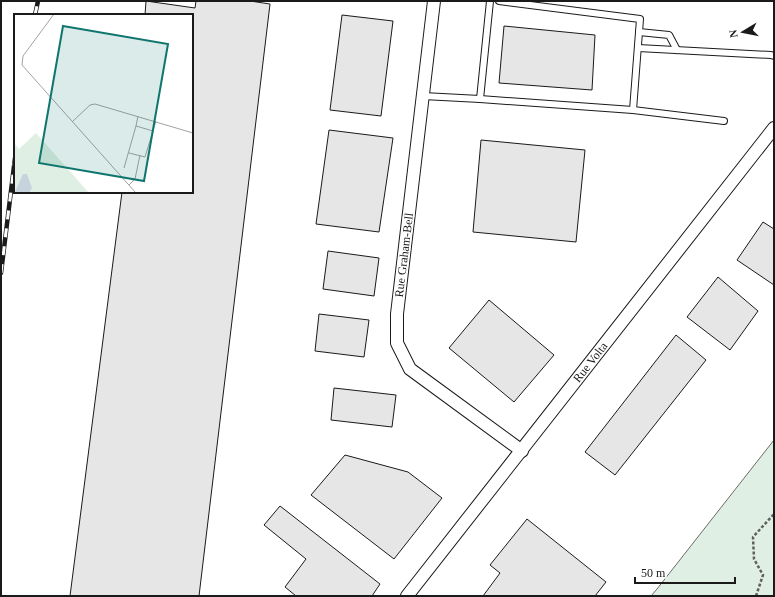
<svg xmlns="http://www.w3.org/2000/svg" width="775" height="597" viewBox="0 0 775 597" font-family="'Times New Roman',serif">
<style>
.green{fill:#e0efe3;stroke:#6a6a6a}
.building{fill:#e6e6e6;stroke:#1a1a1a}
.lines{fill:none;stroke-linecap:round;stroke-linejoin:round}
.service-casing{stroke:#1a1a1a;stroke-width:8}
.minor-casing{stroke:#1a1a1a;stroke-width:14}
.path{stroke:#5f5f5f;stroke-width:2.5;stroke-dasharray:3 2;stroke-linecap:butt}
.service{stroke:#fff;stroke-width:6}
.minor{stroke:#fff;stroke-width:12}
.rail-casing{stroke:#1a1a1a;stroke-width:4.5}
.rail{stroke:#fff;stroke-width:3;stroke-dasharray:9;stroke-linecap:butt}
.labels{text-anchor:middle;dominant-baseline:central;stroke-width:3;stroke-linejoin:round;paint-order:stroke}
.street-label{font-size:12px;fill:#1a1a1a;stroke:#fff}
.inset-road{fill:none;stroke:#a3a3a3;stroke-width:1}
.view{fill:#0f766e;fill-opacity:0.15;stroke:#0f766e;stroke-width:2}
.inset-edge{fill:none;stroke:#1a1a1a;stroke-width:2}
</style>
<rect width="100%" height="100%" fill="#fff"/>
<!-- green -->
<polygon class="green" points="774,440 774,596 651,596 657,589"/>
<!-- building -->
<g class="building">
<polygon points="146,1 195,8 196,1 250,1 270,4 199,596 70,596 122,192 192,192 192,15 145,15"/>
<polygon points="342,15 393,21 381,116 330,110"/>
<polygon points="504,26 595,35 592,90 499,83"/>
<polygon points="329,130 393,138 379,232 316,224"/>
<polygon points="481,140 585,150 576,242 473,232"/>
<polygon points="763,222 774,229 774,285 737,260"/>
<polygon points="328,251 379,258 374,296 323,289"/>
<polygon points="718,277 758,311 730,350 687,317"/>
<polygon points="489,300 554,355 514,402 449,348"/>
<polygon points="319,314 369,320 364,357 315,351"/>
<polygon points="676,335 706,360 615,475 585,452"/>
<polygon points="334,388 396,395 392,427 331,420"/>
<polygon points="345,455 408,472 442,498 394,559 311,495"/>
<polygon points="280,506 380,584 372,596 296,596 285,587 306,559 264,525"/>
<polygon points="527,519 606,582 595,596 483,596 500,573 490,565"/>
</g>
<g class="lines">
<!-- service casing -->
<g class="service-casing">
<g id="service">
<polyline points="499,1 640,19 633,110"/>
<polyline points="639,32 669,35 677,50"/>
<polyline points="638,48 771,55 774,56"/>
<polyline points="423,96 480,99 490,1"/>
<polyline points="480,99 633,110 724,121"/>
</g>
</g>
<!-- minor casing -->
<g class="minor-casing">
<g id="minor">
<polyline points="434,1 397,314 397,343 410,369 522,451"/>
<path id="s1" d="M407 596 774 128"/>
</g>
</g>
<!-- path -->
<polyline class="path" points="756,596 763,575 754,559 753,537 774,514"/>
<!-- service -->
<use href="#service" class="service"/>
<!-- minor -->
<use href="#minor" class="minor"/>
<!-- rail casing -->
<g class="rail-casing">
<g id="rail">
<polyline points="35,15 38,1"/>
<polyline points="1,273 15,158"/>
</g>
</g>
<!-- rail -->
<use href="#rail" class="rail"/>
</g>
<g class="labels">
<!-- street labels -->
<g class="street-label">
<text transform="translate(404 255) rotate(-83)">Rue Graham-Bell</text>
<text stroke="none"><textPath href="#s1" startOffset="297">Rue Volta</textPath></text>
</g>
</g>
<!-- overview -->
<g transform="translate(14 14)">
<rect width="179" height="179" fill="#fff"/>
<path d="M22 119 75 179H0V129L5 135Z" fill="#e0efe3"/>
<path d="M9 160H13L18 174 15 179 1 178Z" fill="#c6d2dc"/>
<path class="inset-road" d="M40 0 9 42 8 51 122 179M124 102 122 112 139 117 142 107M58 108 76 91 81 90 179 119M115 139 131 143 139 117M110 154 122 112M115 171 121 165 126 141"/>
<path class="view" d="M49 12 154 30 130 167 25 149Z"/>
<rect width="179" height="179" class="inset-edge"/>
</g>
<!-- border -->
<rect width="775" height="597" fill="none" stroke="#1a1a1a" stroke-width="4"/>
<!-- north arrow -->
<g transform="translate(743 32) rotate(260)" stroke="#ffffff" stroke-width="3" paint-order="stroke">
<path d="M0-3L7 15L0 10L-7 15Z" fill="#1a1a1a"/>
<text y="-6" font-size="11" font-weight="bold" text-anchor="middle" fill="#1a1a1a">N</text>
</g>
<!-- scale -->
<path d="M635 577v6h100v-6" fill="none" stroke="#1a1a1a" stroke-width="2"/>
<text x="641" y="577" font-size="12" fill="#1a1a1a" stroke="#ffffff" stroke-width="3" paint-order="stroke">50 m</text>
</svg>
